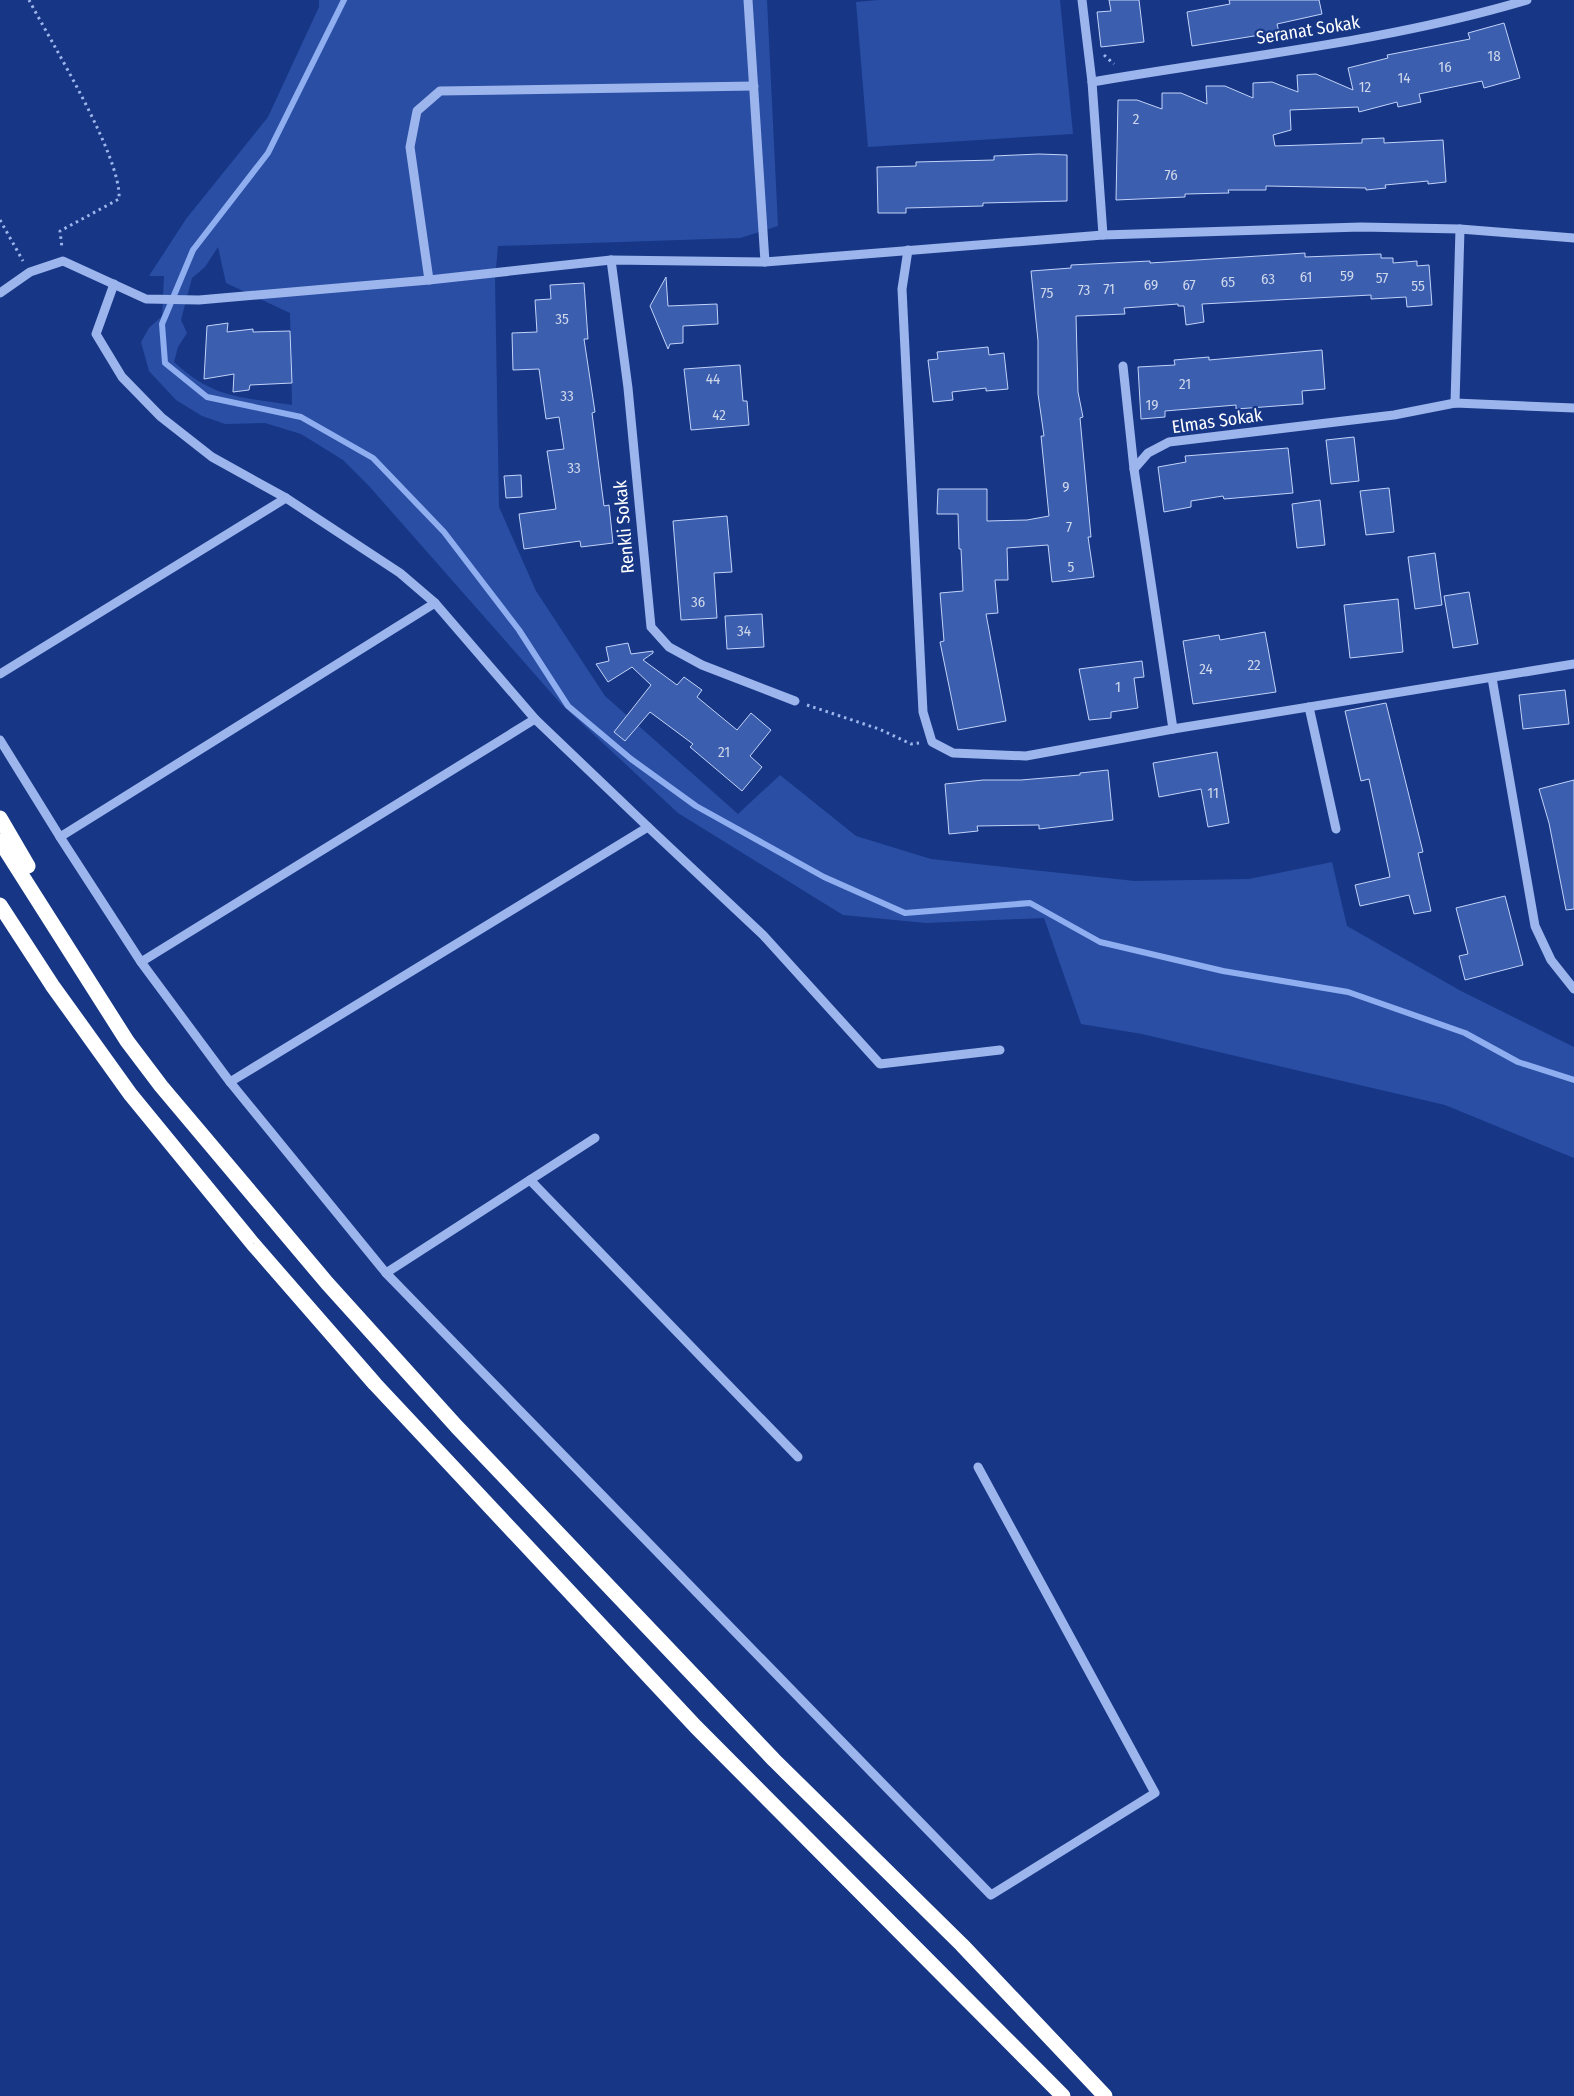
<svg xmlns="http://www.w3.org/2000/svg" width="1574" height="2096" viewBox="0 0 1574 2096" font-family="'Fira Sans Condensed',sans-serif">
<style>
.green{fill:#2a4ea4;fill-rule:evenodd}
.lines{fill:none;stroke-linecap:round;stroke-linejoin:round}
.stream{stroke:#8faef0;stroke-width:6}
.building{fill:#3b5eae;stroke:#c2d3fa}
.path{stroke:#9db5ed;stroke-width:3;stroke-dasharray:2.5 4;stroke-linecap:butt}
.minor{stroke:#9db5ed;stroke-width:9}
.highway{stroke:#fff;stroke-width:15}
.labels{text-anchor:middle;dominant-baseline:central;stroke-width:4.5;stroke-linejoin:round;paint-order:stroke}
.number-label{font-size:15px;fill:#ced7eb}
.street-label{font-size:18px;fill:#fff;stroke:#173786}
</style>
<rect width="100%" height="100%" fill="#173786"/>
<!-- green -->
<g class="green">
<path d="M319 0H767L778 226 740 238 498 246 495 279 499 507 536 591 605 696 738 814 780 775 856 836 931 859 1135 881 1249 879 1332 862 1347 926 1461 991 1574 1047V1158L1445 1105 1142 1034 1081 1024 1044 918 926 923 843 915 678 813 561 704 369 486 343 460 301 434 265 423 225 424 202 416 176 400 149 371 141 342 149 328 162 316 164 276H149L186 219 268 117 319 7ZM218 247 226 283 290 313 292 405C241 397 214 399 174 362L178 347 187 333 181 320 192 278 205 267Z"/>
<polygon points="878,0 1060,0 1073,134 868,147 856,2"/>
</g>
<g class="lines">
<!-- stream -->
<polyline class="stream" points="344,0 268,153 193,250 162,324 165,363 207,397 301,417 373,458 444,532 519,630 568,706 631,759 696,806 824,877 905,913 1030,903 1100,942 1223,971 1348,992 1465,1033 1518,1062 1574,1080"/>
</g>
<!-- building -->
<g class="building">
<polygon points="1109,0 1139,0 1144,42 1101,47 1097,12 1111,11"/>
<polygon points="1229,0 1319,0 1322,14 1277,24 1279,32 1192,46 1187,12 1230,4"/>
<polygon points="1504,23 1520,78 1484,88 1482,81 1419,94 1421,102 1398,107 1397,102 1359,112 1358,107 1290,110 1291,130 1273,135 1275,146 1362,143 1362,139 1384,138 1384,143 1443,140 1446,182 1428,184 1428,181 1385,185 1386,188 1366,190 1366,188 1266,186 1266,190 1228,190 1229,193 1185,194 1185,197 1116,200 1118,100 1137,100 1162,109 1162,93 1181,93 1207,104 1206,86 1225,86 1253,98 1253,83 1272,82 1298,92 1297,75 1316,74 1353,90 1348,68 1388,58 1387,55 1470,39 1468,33"/>
<polygon points="1039,154 1067,155 1067,201 983,203 983,206 906,208 906,213 878,213 877,167 916,166 916,162 994,160 994,156"/>
<polygon points="1305,253 1305,257 1381,254 1381,258 1393,258 1393,263 1417,261 1417,266 1429,265 1432,305 1407,307 1406,297 1371,299 1371,295 1202,304 1204,322 1186,325 1184,306 1178,306 1178,304 1124,308 1125,314 1076,316 1078,392 1083,417 1080,418 1091,537 1088,537 1094,577 1052,582 1048,545 1007,548 1008,580 995,580 998,613 986,614 1006,721 958,730 940,642 944,641 940,593 963,591 961,549 959,549 958,514 937,514 938,489 987,489 987,521 1027,520 1049,516 1041,436 1044,436 1038,394 1038,341 1031,271 1071,268 1071,265 1150,261 1150,263"/>
<polygon points="666,277 668,306 717,304 718,324 683,326 683,343 670,344 668,349 650,306"/>
<polygon points="584,283 588,339 584,339 595,412 592,413 604,506 609,505 613,543 581,547 580,541 524,549 519,514 556,509 547,451 564,449 559,417 546,419 539,369 513,370 512,333 537,332 535,300 551,299 550,285"/>
<polygon points="228,323 227,332 253,329 253,332 290,331 292,383 250,385 249,390 233,392 234,374 204,379 207,326"/>
<polygon points="988,347 989,355 1004,353 1008,389 986,391 986,388 952,392 953,400 933,402 928,360 938,359 937,352"/>
<polygon points="1322,350 1325,389 1302,391 1303,404 1236,409 1236,405 1165,411 1165,417 1141,419 1138,367 1175,365 1174,360 1209,357 1209,360"/>
<polygon points="740,365 743,401 747,401 749,425 691,430 684,369"/>
<polygon points="1354,437 1359,481 1331,484 1326,440"/>
<polygon points="1288,448 1293,493 1224,499 1223,496 1191,501 1191,507 1164,512 1158,467 1186,462 1185,456"/>
<polygon points="521,475 522,497 506,498 504,476"/>
<polygon points="1389,488 1394,532 1366,535 1360,491"/>
<polygon points="1320,500 1325,545 1297,548 1292,504"/>
<polygon points="727,516 732,572 714,573 717,618 681,620 673,521"/>
<polygon points="1435,553 1442,605 1415,609 1408,557"/>
<polygon points="1469,592 1478,644 1453,648 1444,596"/>
<polygon points="1398,599 1403,652 1350,658 1344,605"/>
<polygon points="762,614 764,647 727,649 725,616"/>
<polygon points="1265,632 1276,692 1193,704 1183,641 1219,635 1220,640"/>
<polygon points="628,643 631,654 653,651 653,653 643,660 677,685 684,677 702,690 697,697 737,730 751,713 771,730 750,756 762,767 742,791 690,747 693,744 650,712 625,741 614,732 651,685 632,667 608,682 596,664 609,661 606,647"/>
<polygon points="1142,661 1144,677 1134,678 1138,708 1111,712 1111,718 1089,720 1079,669"/>
<polygon points="1565,690 1569,724 1523,729 1519,695"/>
<polygon points="1386,703 1423,852 1418,853 1431,911 1414,914 1409,895 1360,906 1355,885 1390,877 1369,779 1361,781 1345,711"/>
<polygon points="1217,752 1229,823 1208,827 1201,789 1159,797 1153,763"/>
<polygon points="1108,770 1113,820 1039,829 1039,825 977,826 978,831 949,834 945,784 983,780 1021,780 1080,775 1080,773"/>
<polygon points="1574,780 1574,909 1566,910 1549,823 1539,789"/>
<polygon points="1505,896 1523,965 1465,980 1459,956 1468,954 1456,908"/>
</g>
<g class="lines">
<!-- path -->
<g class="path">
<path d="M29 0C51 42 122 157 119 199L60 231 62 248"/>
<polyline points="1104,55 1114,64"/>
<polyline points="0,220 23,261"/>
<polyline points="807,705 879,729 911,744 919,743"/>
</g>
<!-- minor -->
<g class="minor">
<polyline points="748,0 765,262"/>
<polyline points="1082,0 1092,82 1103,235"/>
<path d="M1092 82C1237 57 1386 42 1527 0"/>
<polyline points="908,250 902,289 923,712 932,742 953,753 1026,756 1173,729 1574,664"/>
<polyline points="611,260 628,388 651,627 669,647 702,665 795,701"/>
<polyline points="429,280 410,147 417,111 440,91 754,86"/>
<polyline points="114,284 96,334 122,377 161,417 212,457 286,498 400,573 435,603 535,719 141,962"/>
<polyline points="0,293 30,272 63,261 146,299 199,300 429,280 611,260 765,262 1103,235 1361,227 1460,229 1574,238"/>
<polyline points="1123,366 1134,469 1173,729"/>
<polyline points="1455,403 1460,229"/>
<polyline points="1134,469 1148,453 1169,442 1394,415 1455,403 1574,408"/>
<polyline points="435,603 60,837 141,962 230,1082 648,827 535,719"/>
<polyline points="0,674 286,498"/>
<polyline points="1492,678 1535,926 1551,960 1574,989"/>
<polyline points="1309,707 1336,829"/>
<polyline points="0,740 60,837"/>
<polyline points="648,827 763,935 880,1064 1000,1050"/>
<polyline points="230,1082 386,1273 991,1895 1155,1793 978,1467"/>
<polyline points="530,1180 798,1457"/>
<polyline points="386,1273 595,1138"/>
</g>
<!-- highway -->
<g class="highway">
<polyline points="0,818 28,866"/>
<polyline points="0,841 127,1041 161,1086 327,1283 457,1427 774,1760 962,1945 1105,2096"/>
<polyline points="0,905 52,985 131,1095 253,1244 375,1384 696,1727 1063,2096"/>
</g>
</g>
<g class="labels">
<!-- number labels -->
<g class="number-label">
<text x="1494" y="56">18</text>
<text x="1445" y="67">16</text>
<text x="1404" y="78">14</text>
<text x="1365" y="87">12</text>
<text x="1136" y="119">2</text>
<text x="1171" y="175">76</text>
<text x="1347" y="276">59</text>
<text x="1306" y="277">61</text>
<text x="1382" y="278">57</text>
<text x="1268" y="279">63</text>
<text x="1228" y="282">65</text>
<text x="1151" y="285">69</text>
<text x="1189" y="285">67</text>
<text x="1418" y="286">55</text>
<text x="1109" y="289">71</text>
<text x="1084" y="290">73</text>
<text x="1047" y="293">75</text>
<text x="562" y="319">35</text>
<text x="713" y="379">44</text>
<text x="1185" y="384">21</text>
<text x="567" y="396">33</text>
<text x="1152" y="405">19</text>
<text x="719" y="415">42</text>
<text x="574" y="468">33</text>
<text x="1066" y="487">9</text>
<text x="1069" y="527">7</text>
<text x="1071" y="567">5</text>
<text x="698" y="602">36</text>
<text x="744" y="631">34</text>
<text x="1254" y="665">22</text>
<text x="1206" y="669">24</text>
<text x="1118" y="687">1</text>
<text x="724" y="752">21</text>
<text x="1213" y="793">11</text>
</g>
<!-- street labels -->
<g class="street-label">
<text transform="translate(1308 30) rotate(-9)">Seranat Sokak</text>
<text transform="translate(1217 421) rotate(-8)">Elmas Sokak</text>
<text transform="translate(624 527) rotate(-95)">Renkli Sokak</text>
</g>
</g>
</svg>
